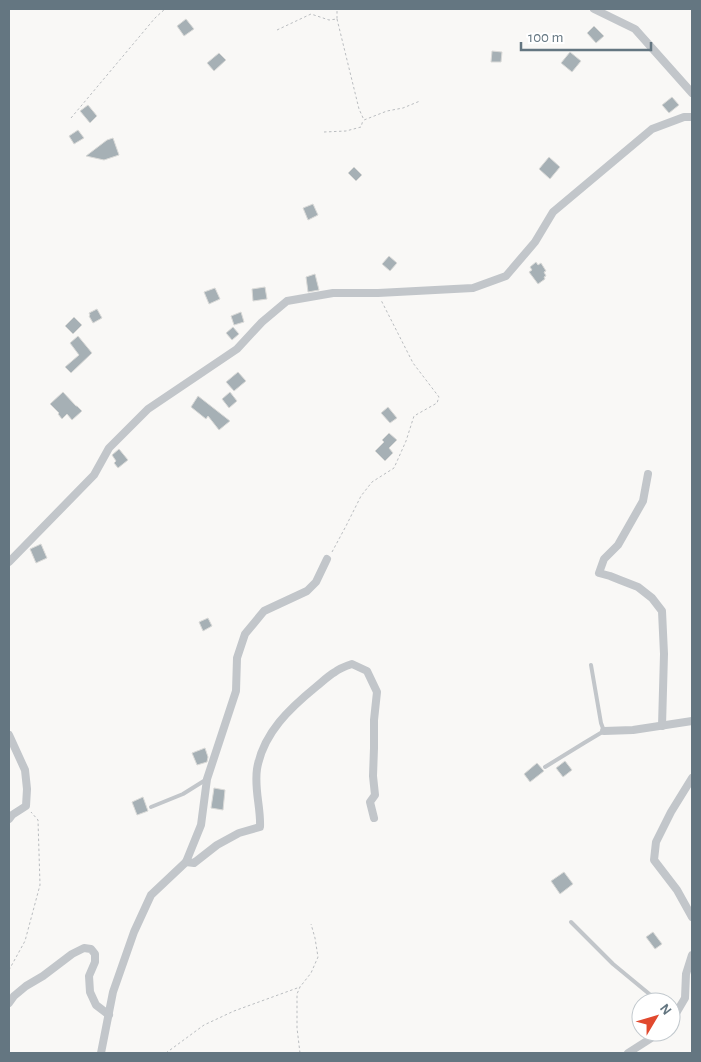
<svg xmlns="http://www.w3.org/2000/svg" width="701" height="1062" viewBox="0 0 701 1062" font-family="'Alegreya Sans',sans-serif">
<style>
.building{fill:#a6b0b5;stroke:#dadad8}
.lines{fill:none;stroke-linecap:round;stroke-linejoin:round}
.path{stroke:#babdc0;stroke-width:1;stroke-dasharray:2.5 2.5;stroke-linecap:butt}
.lane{stroke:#c2c6ca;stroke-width:4}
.street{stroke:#c2c6ca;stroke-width:8}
</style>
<rect width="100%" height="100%" fill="#f9f8f6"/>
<!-- building -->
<g class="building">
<polygon points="186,19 194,29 184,36 177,26"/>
<polygon points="594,26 604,36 596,43 587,33"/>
<polygon points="492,51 502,52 501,62 491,62"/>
<polygon points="570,52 581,61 572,72 561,63"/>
<polygon points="219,53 226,60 214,71 207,63"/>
<polygon points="672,97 679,105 669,113 662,105"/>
<polygon points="88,105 97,116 90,123 80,111"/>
<polygon points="78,130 84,138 74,144 69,136"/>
<polygon points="113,138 119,155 104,160 86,156 107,140"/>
<polygon points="549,157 560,167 550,179 539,169"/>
<polygon points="354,167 362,175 356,181 348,173"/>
<polygon points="313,204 318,215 308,220 303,208"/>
<polygon points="389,256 397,263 390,271 382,264"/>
<polygon points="536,262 538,265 541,263 546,271 544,272 546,276 544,277 545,279 538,284 529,272 532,270 530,267"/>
<polygon points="315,274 319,290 308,292 306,277"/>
<polygon points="265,287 267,299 253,301 252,289"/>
<polygon points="215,288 220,299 209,304 204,292"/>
<polygon points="97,309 102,318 93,323 89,316 90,315 89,313"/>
<polygon points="241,312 244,322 234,325 231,316"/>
<polygon points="74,317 82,325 73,334 65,326"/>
<polygon points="233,327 239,334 232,340 226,333"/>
<polygon points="78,336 92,353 71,373 65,367 79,355 70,343"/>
<polygon points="238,372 246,381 234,391 226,382"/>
<polygon points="63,392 76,406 77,406 82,411 72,420 67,414 62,419 58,414 59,413 50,404"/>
<polygon points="230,392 237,401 229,408 222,399"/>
<polygon points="198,396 230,421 219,430 208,416 206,419 191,407"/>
<polygon points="388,407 397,418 390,423 381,413"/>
<polygon points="389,433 397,440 389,448 393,453 385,461 375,451 384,442 382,440"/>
<polygon points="119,449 128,460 118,468 114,463 116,461 112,455"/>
<polygon points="41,544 47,558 36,563 30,549"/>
<polygon points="208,618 212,626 203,631 199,622"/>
<polygon points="205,748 208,757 207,762 197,765 192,753"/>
<polygon points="565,761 572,770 563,777 556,768"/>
<polygon points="537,763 544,771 530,782 524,774"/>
<polygon points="214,788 225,790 223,810 211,808"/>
<polygon points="143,797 148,811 137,815 132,802"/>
<polygon points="564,872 573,884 560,894 551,881"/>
<polygon points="653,932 662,944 655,949 646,937"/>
</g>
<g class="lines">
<!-- path -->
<g class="path">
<polyline points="337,19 359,109 364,120 387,111 403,108 420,101"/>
<polyline points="277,30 311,14 329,20 337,19 337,9"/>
<polyline points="71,118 155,18 165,9"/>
<polyline points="324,132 346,131 361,127 363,120"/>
<polyline points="332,552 346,526 361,496 372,482 394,468 406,441 414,416 437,403 439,397 413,363 381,300"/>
<polyline points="9,970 25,941 40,885 38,820 31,812"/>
<polyline points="166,1053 204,1025 234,1011 300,987"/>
<polyline points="300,1053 297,1028 297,994 300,987 311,973 318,957 315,938 311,924"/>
</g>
<!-- lane -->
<g class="lane">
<polyline points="545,767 584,743 604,731 601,723 591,665"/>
<polyline points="151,807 183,794 207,779"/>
<polyline points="571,922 613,964 659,1002"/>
</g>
<!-- street -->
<g class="street">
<polyline points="594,9 635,29 692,93"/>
<polyline points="648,474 643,501 618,545 604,559 599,573 610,576 620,580 638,587 652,598 662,611 664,654 662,726"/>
<polyline points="9,562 94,475 109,448 148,409 237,349 262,322 287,301 333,293 378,293 473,288 506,276 535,242 553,212 652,129 684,117 692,117"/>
<polyline points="604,731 633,730 692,721"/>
<polyline points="9,735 25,770 27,789 26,806 12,815 9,819"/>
<polyline points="692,778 671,812 656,842 654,860 677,890 692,917"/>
<path d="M186 862 194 863 217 845 239 833 260 827C261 808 254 789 257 769 263 733 290 708 317 686 322 682 328 676 335 672 340 668 346 666 352 664L367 671 377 692 374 720V748L373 776 375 795 370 802 374 818"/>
<polyline points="9,1003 14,996 26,986 43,976 72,954 84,948 91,949 95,954 95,962 89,976 90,992 96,1005 109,1015"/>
<polyline points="671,1020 675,1015 685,998 686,974 692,955"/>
<polyline points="101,1053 113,992 134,932 151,895 186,862 201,825 207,779 236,691 237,658 245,634 264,611 307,591 316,582 327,559"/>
<polyline points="628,1053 653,1037 659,1032"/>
</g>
</g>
<!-- border -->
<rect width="701" height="1062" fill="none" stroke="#647681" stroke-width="20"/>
<!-- north arrow -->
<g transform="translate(656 1017) rotate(52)"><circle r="24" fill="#ffffff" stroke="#c1c8cd"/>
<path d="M0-4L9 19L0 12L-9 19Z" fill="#e1492e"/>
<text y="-8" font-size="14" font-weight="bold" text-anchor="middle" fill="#647681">N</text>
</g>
<!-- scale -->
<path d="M521 42v8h130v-8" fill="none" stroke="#647681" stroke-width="2.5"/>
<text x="528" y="42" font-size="15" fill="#647681" stroke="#ffffff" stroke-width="4" paint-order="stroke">100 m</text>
</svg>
